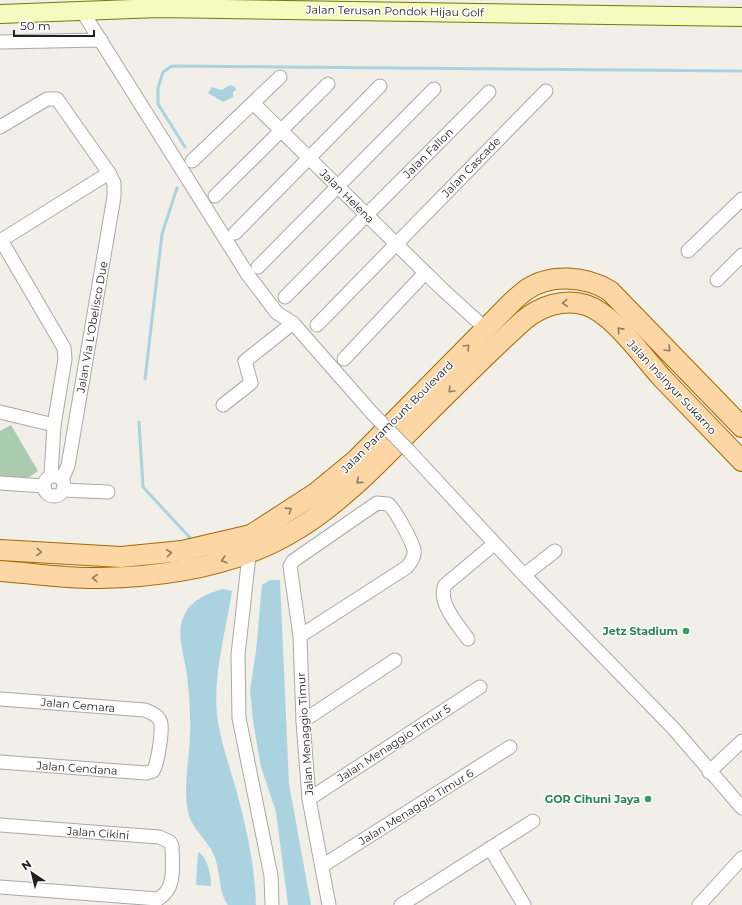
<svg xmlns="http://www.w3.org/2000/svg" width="742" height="905" viewBox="0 0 742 905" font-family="Montserrat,sans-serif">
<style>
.cemetery{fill:#aacbaf}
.water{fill:#aad3df}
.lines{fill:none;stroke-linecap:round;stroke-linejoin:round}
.stream{stroke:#aad3df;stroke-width:3}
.minor-casing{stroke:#a9a9a9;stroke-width:15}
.secondary-casing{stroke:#707d05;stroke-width:20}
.primary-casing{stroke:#a06b00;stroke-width:22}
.minor{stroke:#fff;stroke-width:13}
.secondary{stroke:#f7fabf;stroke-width:18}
.primary{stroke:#fcd6a4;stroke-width:20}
.minor-bridge-casing{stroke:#a9a9a9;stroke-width:15;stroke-linecap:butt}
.minor-bridge{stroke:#fff;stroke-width:13}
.oneway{stroke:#8f7c63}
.leisure-dot{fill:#2e9e5b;stroke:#fff;stroke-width:1.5}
.labels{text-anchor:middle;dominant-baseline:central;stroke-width:3;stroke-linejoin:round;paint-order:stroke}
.street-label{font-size:11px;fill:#222;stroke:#fff}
.leisure-label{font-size:11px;font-weight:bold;fill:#27864d;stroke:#fff;text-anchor:end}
</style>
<rect width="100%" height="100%" fill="#f2efe9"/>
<!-- cemetery -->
<polygon class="cemetery" points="11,425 38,471 25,480 0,477 0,431"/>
<!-- water -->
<g class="water">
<polygon points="230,85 235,87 236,90 233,92 233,97 223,102 208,93 212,87 222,90"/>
<polygon points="270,580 280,580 289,784 311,905 288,905 276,812 261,767 253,721 250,690 256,651 262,585"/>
<path d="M223 589 232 591C226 631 213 674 217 714 220 739 227 759 234 782 245 822 255 863 256 905H228C218 892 221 869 213 853 206 839 191 827 188 812 183 787 189 761 190 736 191 716 189 695 187 675 185 658 176 635 183 618 190 600 206 594 223 589Z"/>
<path d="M198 852C208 857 211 876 211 886L196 885Z"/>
</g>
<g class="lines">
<!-- stream -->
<g class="stream">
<polyline points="185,147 158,104 158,88 163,72 172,66 742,71"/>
<polyline points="145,379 162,234 177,188"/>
<polyline points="139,422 143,487 193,541"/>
</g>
<!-- minor casing -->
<g class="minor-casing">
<g id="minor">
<polyline points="82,11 248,275 277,313 293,323 372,413"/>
<polyline points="0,42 101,40"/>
<polyline points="253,103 442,289 486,329"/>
<polyline points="0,127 47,99 57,99 109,173 114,183 114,197 68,466 62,479"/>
<polyline points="192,161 280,77"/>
<polyline points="215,196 328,84"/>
<polyline points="235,233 380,86"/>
<polyline points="1,240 64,348 65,359 54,425 51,476"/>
<polyline points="0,241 109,173"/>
<polyline points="688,251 742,199"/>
<polyline points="258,267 434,89"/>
<polyline points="717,280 742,255"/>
<polyline points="285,297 489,92"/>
<polyline points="317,325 546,91"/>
<polyline points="344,359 425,273"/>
<polyline points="223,405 251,383 245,361 293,323"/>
<polyline points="0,412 54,425"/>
<polyline points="409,451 524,575 674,729 742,808"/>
<circle cx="54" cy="486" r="10"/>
<polyline points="0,483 44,486"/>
<polyline points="63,490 108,492"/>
<polyline points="250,546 238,655 239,718 271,876 272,905"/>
<polyline points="524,575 555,551"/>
<path d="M300 636 407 567C411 562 415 557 414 550 412 541 395 509 388 504L377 503 293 561 290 566 300 636 303 721 309 799 329 905"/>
<path d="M468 639C458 625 437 602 445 585L494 544"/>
<path d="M0 699 145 710C152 713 160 716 161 724 162 734 158 763 153 771L146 773 0 762"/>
<polyline points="303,721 395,660"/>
<polyline points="709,772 742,741"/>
<polyline points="309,799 480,687"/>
<path d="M0 825 159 837 170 842 172 846C172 866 177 888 158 899L0 887"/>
<polyline points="490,848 524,905"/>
<polyline points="322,866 510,747"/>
<polyline points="401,905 533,821"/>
<polyline points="699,905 742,858"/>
</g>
</g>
<!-- secondary casing -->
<g class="secondary-casing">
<polyline id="secondary" points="0,14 159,8 742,17"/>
</g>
<!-- primary casing -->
<g class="primary-casing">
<g id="primary">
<path d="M0 550 121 557 182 551 251 535 316 493 356 460 512 302C516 298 521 294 526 290 550 273 586 276 610 291L742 427"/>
<path d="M0 571C32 573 66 579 99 578 162 577 233 566 289 534 332 510 371 471 405 436 444 397 483 357 524 320 541 306 564 298 586 305 614 314 644 359 664 380 690 407 716 434 742 461"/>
</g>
</g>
<!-- minor -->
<use href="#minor" class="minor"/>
<!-- secondary -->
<use href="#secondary" class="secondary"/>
<!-- primary -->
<use href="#primary" class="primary"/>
<!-- minor-bridge casing -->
<g class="minor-bridge-casing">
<polyline id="minor-bridge" points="372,413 409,451"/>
</g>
<!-- minor-bridge -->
<use href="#minor-bridge" class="minor-bridge"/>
</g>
<!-- one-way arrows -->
<defs><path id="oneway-chevron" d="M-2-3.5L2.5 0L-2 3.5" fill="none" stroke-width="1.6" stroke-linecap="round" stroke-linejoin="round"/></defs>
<g class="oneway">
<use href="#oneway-chevron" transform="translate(565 303) rotate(177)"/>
<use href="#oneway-chevron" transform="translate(620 330) rotate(-132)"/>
<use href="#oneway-chevron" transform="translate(467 347) rotate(-45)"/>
<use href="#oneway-chevron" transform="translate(668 349) rotate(46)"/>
<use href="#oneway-chevron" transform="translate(451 390) rotate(135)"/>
<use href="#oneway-chevron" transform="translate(359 481) rotate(139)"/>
<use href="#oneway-chevron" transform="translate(289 510) rotate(-33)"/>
<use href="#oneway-chevron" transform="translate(39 552) rotate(4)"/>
<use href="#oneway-chevron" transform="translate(169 553) rotate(-6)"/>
<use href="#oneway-chevron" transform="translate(224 560) rotate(163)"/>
<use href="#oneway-chevron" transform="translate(95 578) rotate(-178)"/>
</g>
<!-- markers -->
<g class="leisure-dot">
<circle cx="686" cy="631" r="4"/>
<circle cx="648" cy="799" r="4"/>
</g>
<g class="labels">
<!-- street labels -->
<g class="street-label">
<text transform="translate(395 11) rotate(1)">Jalan Terusan Pondok Hijau Golf</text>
<text transform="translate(428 153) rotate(-45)">Jalan Fallon</text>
<text transform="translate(471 167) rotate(-46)">Jalan Cascade</text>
<text transform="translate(347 196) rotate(45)">Jalan Helena</text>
<text transform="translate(92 327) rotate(-80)">Jalan Via L'Obelisco Due</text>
<text transform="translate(672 387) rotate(47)">Jalan Insinyur Sukarno</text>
<text transform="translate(397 417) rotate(-45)">Jalan Paramount Boulevard</text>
<text transform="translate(78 705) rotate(5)">Jalan Cemara</text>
<text transform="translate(305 734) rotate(-94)">Jalan Menaggio Timur</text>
<text transform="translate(394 743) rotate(-33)">Jalan Menaggio Timur 5</text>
<text transform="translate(77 768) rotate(4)">Jalan Cendana</text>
<text transform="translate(416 807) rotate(-32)">Jalan Menaggio Timur 6</text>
<text transform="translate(98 833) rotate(4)">Jalan Cikini</text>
</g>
<!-- leisure labels -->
<g class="leisure-label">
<text x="678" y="631">Jetz Stadium</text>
<text x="640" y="799">GOR Cihuni Jaya</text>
</g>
</g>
<!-- north arrow -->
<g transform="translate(32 873) rotate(325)" stroke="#ffffff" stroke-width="3" paint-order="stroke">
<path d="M0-3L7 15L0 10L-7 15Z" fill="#222222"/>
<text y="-6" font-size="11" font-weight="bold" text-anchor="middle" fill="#222222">N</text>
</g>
<!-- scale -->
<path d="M14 30v6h80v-6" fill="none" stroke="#222222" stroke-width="2"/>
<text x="20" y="30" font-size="12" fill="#222222" stroke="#ffffff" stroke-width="3" paint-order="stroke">50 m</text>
</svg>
